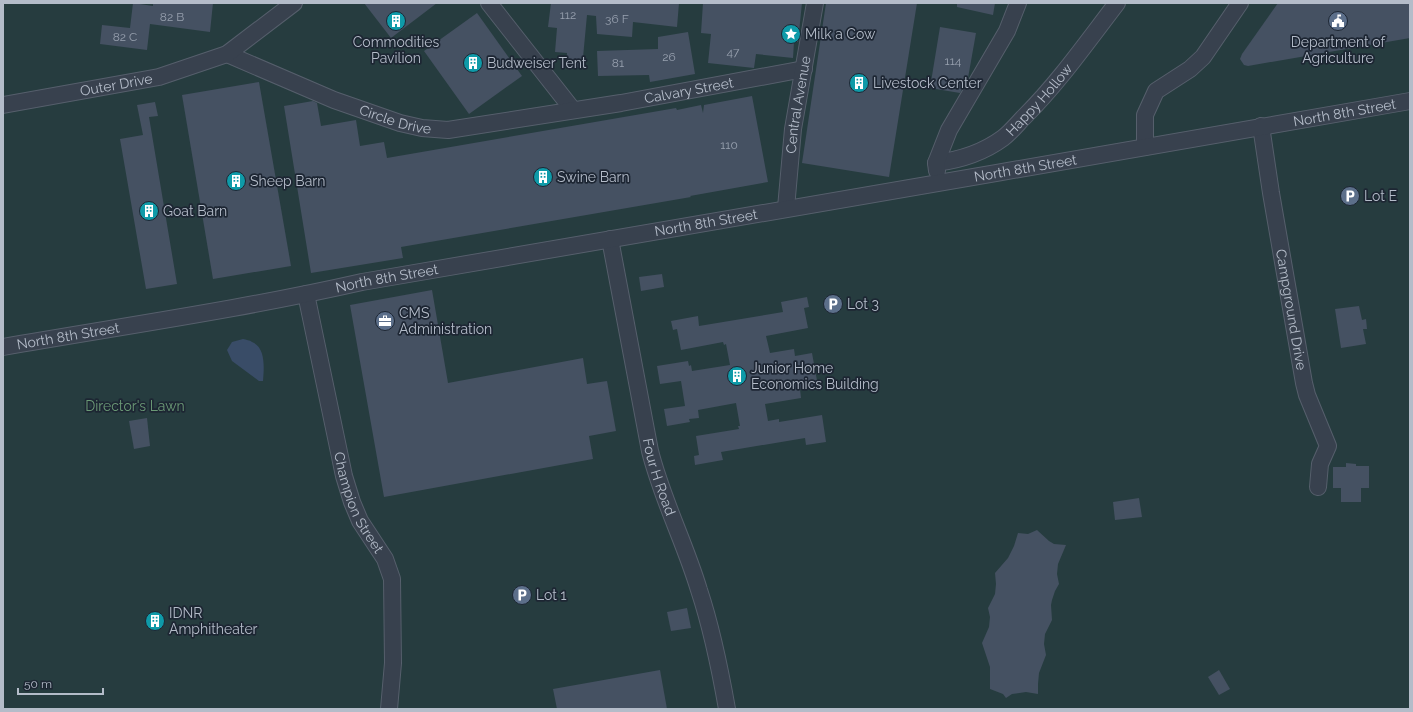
<svg xmlns="http://www.w3.org/2000/svg" width="1413" height="712" viewBox="0 0 1413 712" font-family="Raleway,sans-serif">
<style>
.green{fill:#263c3f}
.water{fill:#394c67}
.building{fill:#455162}
.lines{fill:none;stroke-linecap:round;stroke-linejoin:round}
.minor-casing{stroke:#565f6c;stroke-width:18}
.minor{stroke:#38414e;stroke-width:16}
.labels{text-anchor:middle;dominant-baseline:central;stroke-width:3.5;stroke-linejoin:round;paint-order:stroke}
.number-label{font-size:12px;fill:#98a1af}
.poi-label{font-size:14px;fill:#b4bcc9;stroke:#1d2633;text-anchor:start}
.street-label{font-size:14px;fill:#b4bcc9;stroke:#1d2633}
.park-label{font-size:14px;fill:#6b9a76;stroke:#1d2633}
</style>
<rect width="100%" height="100%" fill="#242f3e"/>
<!-- green -->
<rect class="green" x="3" y="3" width="1407" height="706"/>
<!-- water -->
<path class="water" d="M243 339C246 340 250 340 252 342 266 347 264 369 263 381H259L232 361 227 350 232 342Z"/>
<!-- building -->
<g class="building">
<polygon points="133,3 153,6 153,3 213,3 210,32 150,24 147,50 100,44 102,25 130,28"/>
<polygon points="364,3 437,3 391,38"/>
<polygon points="551,3 679,3 677,27 633,22 632,37 597,34 596,16 587,15 582,68 566,66 567,53 555,52 557,28 548,27"/>
<polygon points="703,3 802,3 798,42 794,42 793,58 756,54 754,68 708,63 711,34 701,33"/>
<polygon points="826,3 917,3 889,177 802,163"/>
<polygon points="957,3 995,3 993,15 957,7"/>
<polygon points="1278,3 1410,3 1410,38 1248,66 1244,65 1240,59 1242,54"/>
<polygon points="477,13 522,76 469,114 424,51"/>
<polygon points="940,27 976,33 968,78 960,93 930,88"/>
<polygon points="688,32 695,74 650,82 649,75 598,76 597,51 658,49 658,37"/>
<polygon points="259,82 291,266 213,279 182,95"/>
<polygon points="752,96 768,182 690,196 691,197 401,247 403,258 311,273 284,106 313,101 317,103 321,126 356,120 360,146 384,142 387,158 676,108 677,110 701,105 703,113 704,105"/>
<polygon points="155,102 158,116 149,117 177,284 146,289 120,139 143,135 137,105"/>
<polygon points="662,274 664,287 641,291 639,277"/>
<polygon points="432,290 448,383 583,358 587,384 607,381 616,431 589,436 593,459 384,497 350,305"/>
<polygon points="807,297 809,307 804,308 808,328 766,336 770,353 794,349 795,356 812,353 818,386 800,389 801,398 765,404 768,421 779,419 779,422 822,415 826,442 806,445 805,438 721,452 723,460 695,465 694,456 699,455 696,436 739,429 738,426 740,426 736,403 698,410 699,418 689,419 690,422 667,426 664,409 685,406 681,381 660,384 657,366 688,361 689,366 691,365 692,371 730,365 726,344 724,345 723,342 681,350 677,329 673,330 671,321 698,316 699,326 783,312 781,302"/>
<polygon points="1359,306 1362,320 1366,319 1367,329 1363,329 1366,344 1341,348 1335,309"/>
<polygon points="147,418 150,446 134,449 129,421"/>
<polygon points="1346,463 1356,464 1356,466 1369,466 1369,488 1361,488 1361,502 1341,502 1341,488 1333,488 1333,467 1346,467"/>
<polygon points="1139,498 1142,517 1115,520 1113,502"/>
<polygon points="1037,530 1049,541 1054,544 1066,545 1058,564 1057,574 1059,584 1055,591 1052,600 1051,605 1052,620 1045,634 1044,644 1046,655 1039,673 1038,684 1038,694 1026,692 1012,694 1006,698 1003,694 990,689 990,667 982,643 989,627 990,617 988,608 995,594 996,584 995,573 1008,558 1014,546 1018,533 1028,534"/>
<polygon points="687,608 691,628 671,631 667,612"/>
<polygon points="660,670 667,709 557,709 553,689"/>
<polygon points="1219,670 1230,689 1219,695 1208,677"/>
</g>
<g class="lines">
<!-- minor casing -->
<g class="minor-casing">
<g id="minor">
<polyline points="489,3 573,110"/>
<path id="s1" d="M227 54 334 100 400 123 422 128 448 130 621 103 804 69"/>
<path id="s2" d="M3 105 159 77 227 54 294 3"/>
<path id="s3" d="M1261 126 1271 193 1304 383 1307 395 1328 446 1320 464 1318 487"/>
<polyline points="1145,147 1145,115 1156,91 1190,69 1203,57 1240,3"/>
<path id="s4" d="M936 163C960 160 984 152 1003 138 1011 132 1018 123 1025 116 1059 82 1087 42 1117 3"/>
<polyline points="937,171 936,163 949,130 1007,31 1018,3"/>
<path id="s5" d="M786 208 793 129 815 3"/>
<path id="s6" d="M610 239 650 451C662 499 685 543 699 590 712 629 720 669 727 709"/>
<path id="s7" d="M306 294 344 476 352 502 360 521 385 559 392 579 393 663 389 709"/>
<path id="s8" d="M3 347C123 326 243 309 362 282 711 221 1061 163 1410 101"/>
</g>
</g>
<!-- minor -->
<use href="#minor" class="minor"/>
</g>
<!-- icons -->
<defs>
<g id="building-disc" transform="scale(1)"><circle r="9.5" fill="#0f9aa8" stroke="#1d2633"/><path d="M-4-6H4V6H1V3H-1V6H-4ZM-2.5-4.3h1.7v1.8h-1.7ZM.8-4.3h1.7v1.8H.8ZM-2.5-1h1.7V.8h-1.7ZM.8-1h1.7V.8H.8Z" fill="#fff"/></g>
<g id="civic-disc" transform="scale(1)"><circle r="9.5" fill="#5c6f8a" stroke="#1d2633"/><path d="M-.6-6.5H3V-4.5H.6V-3L4-1V1h2V6H-6V1h2V-1L-.6-3ZM-1.2 2.5V6h2.4V2.5Z" fill="#fff"/></g>
<g id="sight-disc" transform="scale(1)"><circle r="9.5" fill="#0f9aa8" stroke="#1d2633"/><path d="M0-6L1.8-2.2L6-1.7L2.9 1.2L3.7 5.4L0 3.3L-3.7 5.4L-2.9 1.2L-6-1.7L-1.8-2.2Z" fill="#fff"/></g>
<g id="parking-disc" transform="scale(1)"><circle r="9.5" fill="#5c6f8a" stroke="#1d2633"/><path d="M-3.5-5.5H1a3.5 3.5 0 0 1 0 7H-1V5.5H-3.5ZM-1-3.4V-.6H.8a1.4 1.4 0 0 0 0-2.8Z" fill="#fff"/></g>
<g id="office-disc" transform="scale(1)"><circle r="9.5" fill="#5c6f8a" stroke="#1d2633"/><path d="M-6-3h4V-5.5h4V-3h4V5H-6ZM-1-4.5V-3h2v-1.5ZM-6 0V1H6V0Z" fill="#fff"/></g>
</defs>
<g fill-rule="evenodd">
<use href="#building-disc" x="396" y="21"/>
<use href="#civic-disc" x="1338" y="21"/>
<use href="#sight-disc" x="791" y="34"/>
<use href="#building-disc" x="473" y="63"/>
<use href="#building-disc" x="859" y="83"/>
<use href="#building-disc" x="543" y="177"/>
<use href="#building-disc" x="236" y="181"/>
<use href="#parking-disc" x="1350" y="196"/>
<use href="#building-disc" x="149" y="211"/>
<use href="#parking-disc" x="833" y="304"/>
<use href="#office-disc" x="385" y="321"/>
<use href="#building-disc" x="737" y="376"/>
<use href="#parking-disc" x="522" y="595"/>
<use href="#building-disc" x="155" y="621"/>
</g>
<g class="labels">
<!-- number labels -->
<g class="number-label">
<text x="568" y="15">112</text>
<text x="172" y="17">82 B</text>
<text x="617" y="19">36 F</text>
<text x="125" y="37">82 C</text>
<text x="733" y="52">47</text>
<text x="669" y="57">26</text>
<text x="953" y="61">114</text>
<text x="618" y="63">81</text>
<text x="729" y="145">110</text>
</g>
<!-- poi labels -->
<g class="poi-label">
<text x="805" y="34">Milk a Cow</text>
<text x="396" y="42" text-anchor="middle">Commodities<tspan x="396" dy="16">Pavilion</tspan></text>
<text x="1338" y="42" text-anchor="middle">Department of<tspan x="1338" dy="16">Agriculture</tspan></text>
<text x="487" y="63">Budweiser Tent</text>
<text x="873" y="83">Livestock Center</text>
<text x="557" y="177">Swine Barn</text>
<text x="250" y="181">Sheep Barn</text>
<text x="1364" y="196">Lot E</text>
<text x="163" y="211">Goat Barn</text>
<text x="847" y="304">Lot 3</text>
<text x="399" y="313">CMS<tspan x="399" dy="16">Administration</tspan></text>
<text x="751" y="368">Junior Home<tspan x="751" dy="16">Economics Building</tspan></text>
<text x="536" y="595">Lot 1</text>
<text x="169" y="613">IDNR<tspan x="169" dy="16">Amphitheater</tspan></text>
</g>
<!-- street labels -->
<g class="street-label">
<text stroke="none"><textPath href="#s2" startOffset="115">Outer Drive</textPath></text>
<text stroke="none"><textPath href="#s1" startOffset="479">Calvary Street</textPath></text>
<text stroke="none"><textPath href="#s4" startOffset="125">Happy Hollow</textPath></text>
<text stroke="none"><textPath href="#s5" startOffset="104">Central Avenue</textPath></text>
<text stroke="none"><textPath href="#s8" startOffset="1362">North 8th Street</textPath></text>
<text stroke="none"><textPath href="#s1" startOffset="181">Circle Drive</textPath></text>
<text stroke="none"><textPath href="#s8" startOffset="1038">North 8th Street</textPath></text>
<text stroke="none"><textPath href="#s8" startOffset="714">North 8th Street</textPath></text>
<text stroke="none"><textPath href="#s8" startOffset="390">North 8th Street</textPath></text>
<text stroke="none"><textPath href="#s3" startOffset="186">Campground Drive</textPath></text>
<text stroke="none"><textPath href="#s8" startOffset="66">North 8th Street</textPath></text>
<text stroke="none"><textPath href="#s6" startOffset="243">Four H Road</textPath></text>
<text stroke="none"><textPath href="#s7" startOffset="216">Champion Street</textPath></text>
</g>
<!-- park labels -->
<g class="park-label">
<text x="135" y="406">Director's Lawn</text>
</g>
</g>
<!-- border -->
<rect width="1413" height="712" fill="none" stroke="#b4bcc9" stroke-width="8"/>
<!-- scale -->
<path d="M18 688v6h85v-6" fill="none" stroke="#b4bcc9" stroke-width="2"/>
<text x="24" y="688" font-size="12" fill="#b4bcc9" stroke="#1d2633" stroke-width="3" paint-order="stroke">50 m</text>
</svg>
